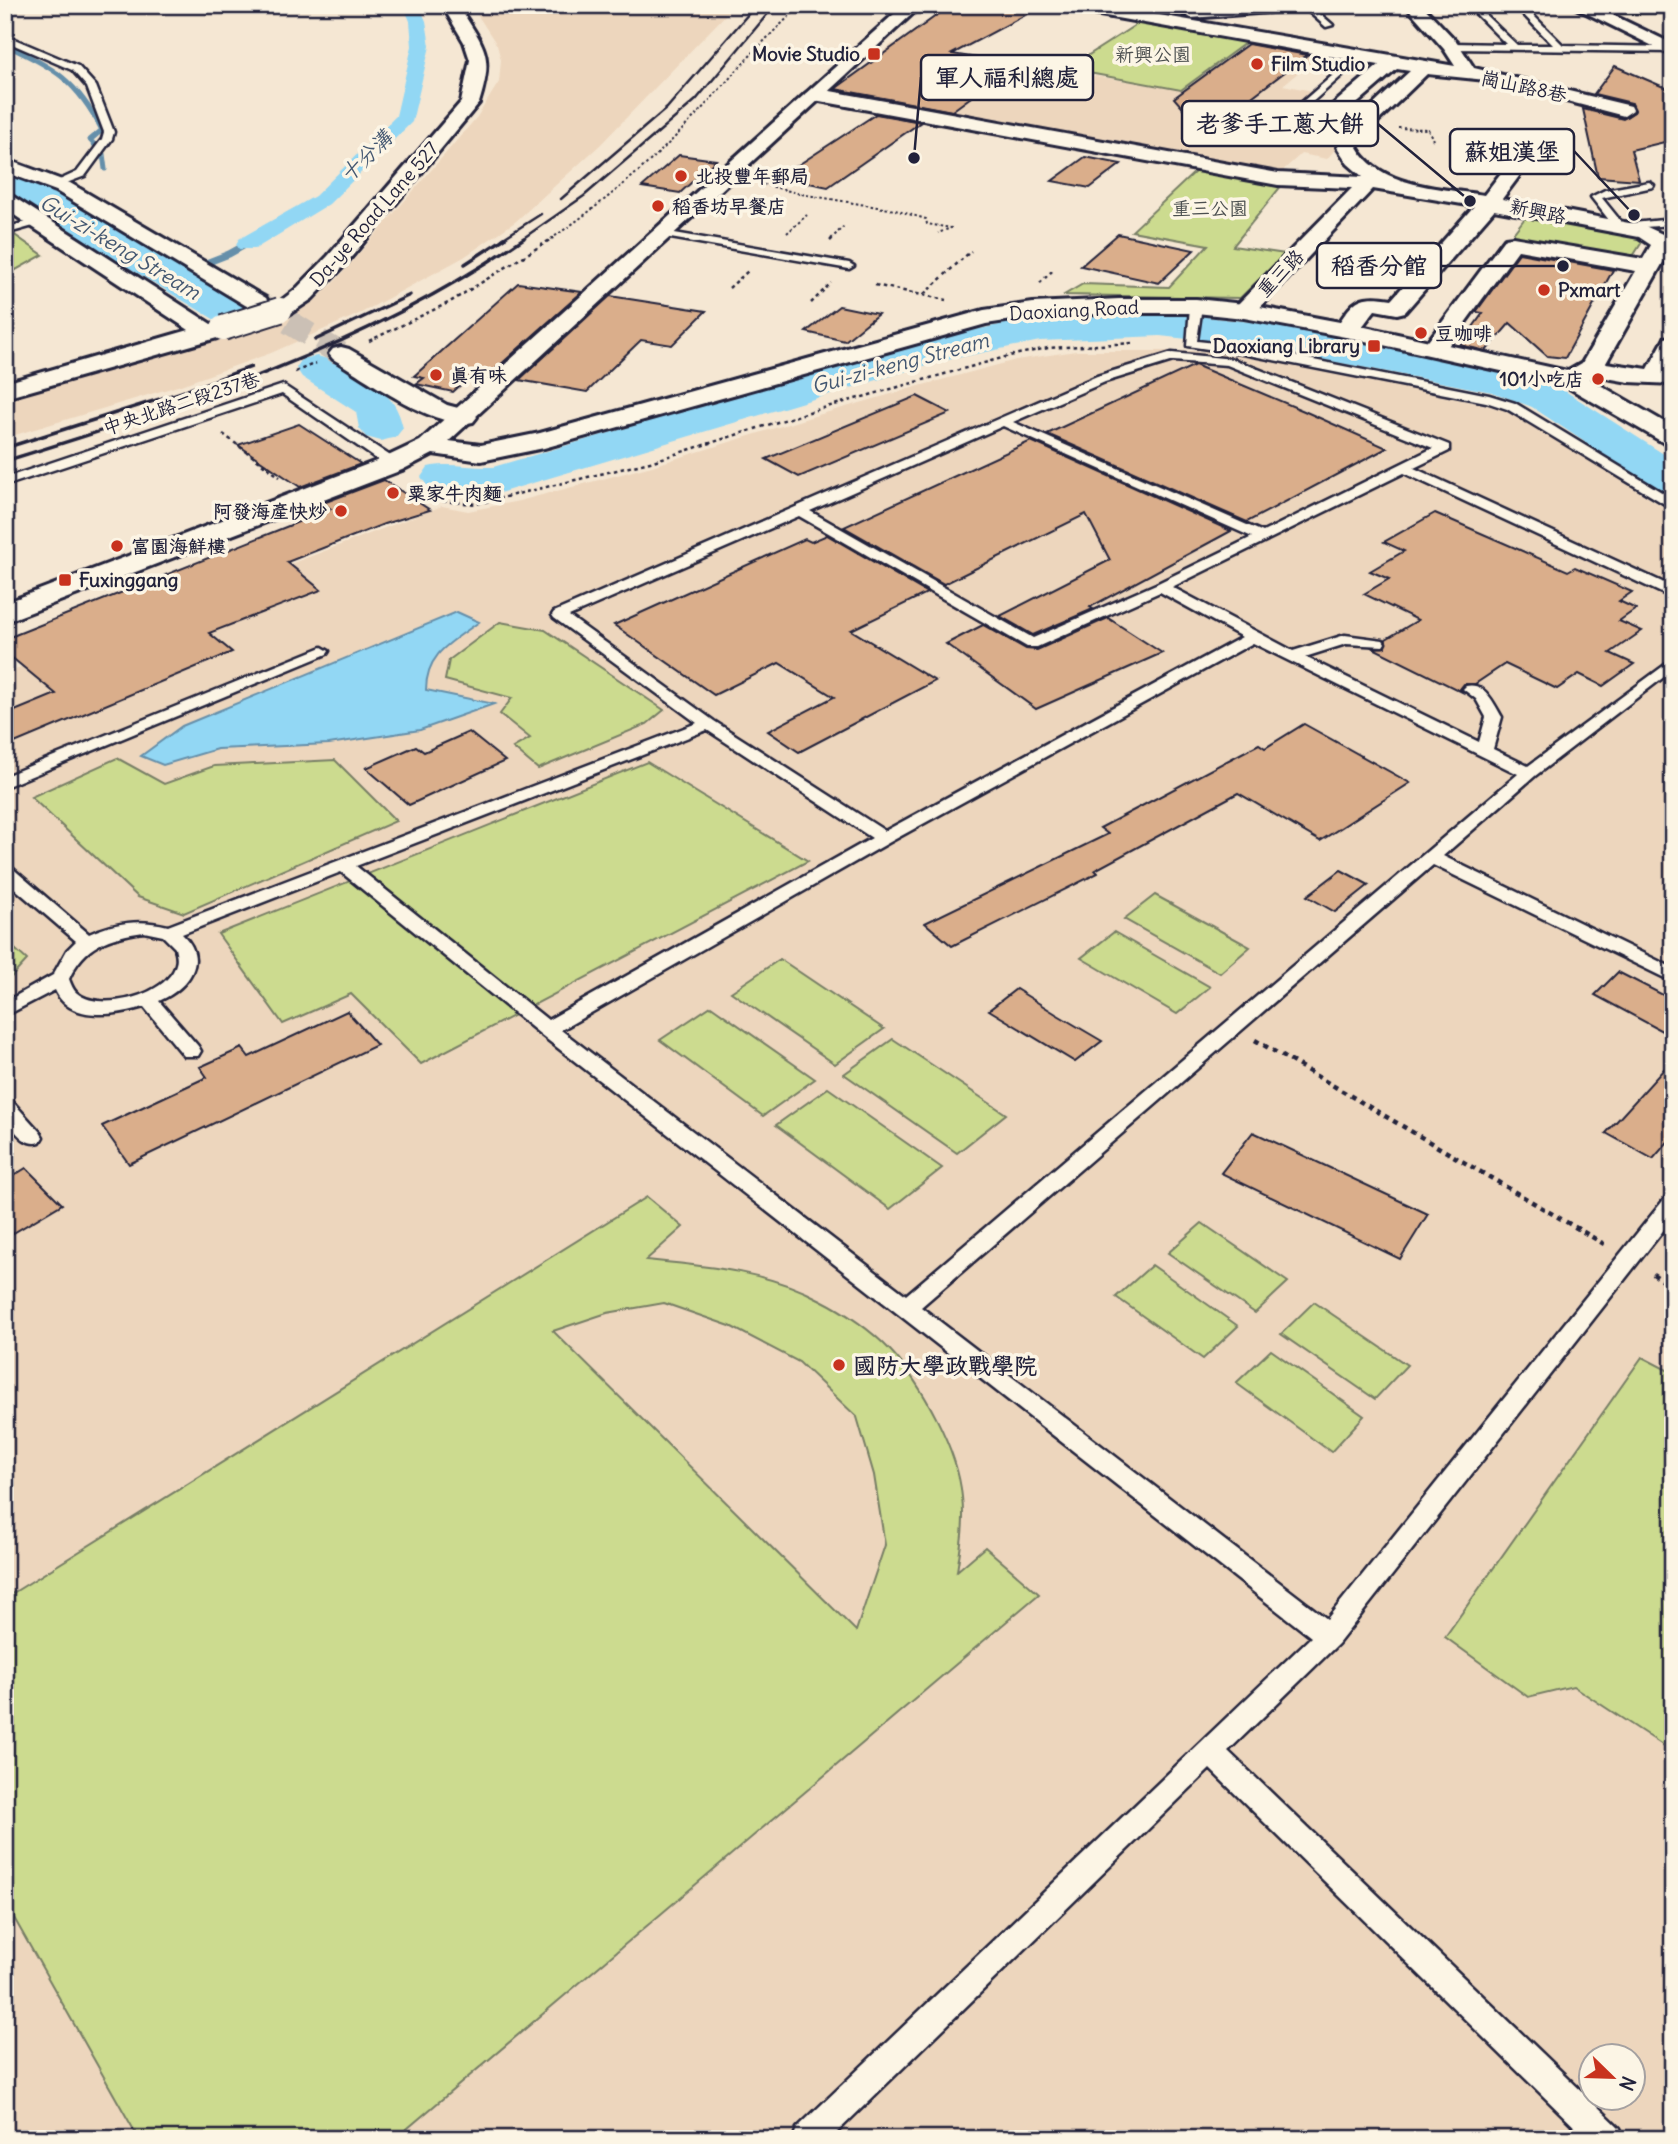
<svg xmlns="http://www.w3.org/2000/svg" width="1678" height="2144" viewBox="0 0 1678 2144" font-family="Delius,'LXGW WenKai TC',sans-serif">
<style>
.built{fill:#edd6bd;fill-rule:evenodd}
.green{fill:#ccdb8f;stroke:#777e65;stroke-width:2;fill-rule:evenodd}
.water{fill:#92d7f4;stroke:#658faa;stroke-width:2}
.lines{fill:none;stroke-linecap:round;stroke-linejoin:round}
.stream-far1{stroke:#658faa;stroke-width:5}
.stream{stroke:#658faa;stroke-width:7}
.canal{fill:#92d7f4;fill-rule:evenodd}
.river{fill:#92d7f4;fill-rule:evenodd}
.building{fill:#daae8b;stroke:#22223b;stroke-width:2}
.street-tunnel{stroke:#cbc0b5;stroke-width:24;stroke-dasharray:24 12;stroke-linecap:butt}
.lane-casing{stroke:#22223b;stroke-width:5}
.street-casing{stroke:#22223b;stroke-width:6}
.secondary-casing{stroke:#22223b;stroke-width:6}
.path-far2{stroke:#22223b;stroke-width:2;stroke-dasharray:2.5 2.5;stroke-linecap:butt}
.path-far1{stroke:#22223b;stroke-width:2.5;stroke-dasharray:3.5 3.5;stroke-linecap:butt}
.path{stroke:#22223b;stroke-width:4.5;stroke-dasharray:5 5;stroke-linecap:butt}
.lane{fill:#fcf5e5;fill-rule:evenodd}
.street{fill:#fcf5e5;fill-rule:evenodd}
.secondary{fill:#fcf5e5;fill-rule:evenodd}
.rail-far1{stroke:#22223b;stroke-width:2.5}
.rail{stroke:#22223b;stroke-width:3.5}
.street-bridge-casing{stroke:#22223b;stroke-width:28;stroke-linecap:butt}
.street-bridge{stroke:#fcf5e5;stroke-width:24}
.poi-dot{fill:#c8321e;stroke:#fcf5e5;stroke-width:2.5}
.labels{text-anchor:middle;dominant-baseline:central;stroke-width:7;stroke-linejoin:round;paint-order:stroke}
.far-poi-label{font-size:19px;font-weight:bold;fill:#22223b;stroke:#fcf5e5;text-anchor:start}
.far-park-label{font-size:19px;fill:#4c5050;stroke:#fcf5e5}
.far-street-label{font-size:19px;fill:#22223b;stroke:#fcf5e5}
.far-water-label{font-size:21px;font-style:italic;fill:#445872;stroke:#fcf5e5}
.poi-label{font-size:23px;font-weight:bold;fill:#22223b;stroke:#fcf5e5;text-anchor:start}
.leader{fill:none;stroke:#22223b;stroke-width:2.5}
.callout-dot{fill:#22223b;stroke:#fcf5e5;stroke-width:2.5}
.callout{fill:#fcf5e5;stroke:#22223b;stroke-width:2.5}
.callout-label{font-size:24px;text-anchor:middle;font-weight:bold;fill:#22223b}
</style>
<rect width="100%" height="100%" fill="#f5e7d3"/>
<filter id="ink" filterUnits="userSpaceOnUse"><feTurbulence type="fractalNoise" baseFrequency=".0143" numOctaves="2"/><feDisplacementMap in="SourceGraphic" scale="14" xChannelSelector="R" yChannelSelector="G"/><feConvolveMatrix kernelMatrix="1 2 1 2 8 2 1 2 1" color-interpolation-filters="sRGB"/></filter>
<g filter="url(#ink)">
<!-- built -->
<g class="built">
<polygon points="471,5 735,5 600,145 515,222 464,257 361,313 271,353 181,385 5,438 5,399 269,323 302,309 320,296 338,278 477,117 499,82 501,60 497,45"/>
<polygon points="1250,42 1321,54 1283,85 1312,91 1289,110 1357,123 1327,159 1301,154 1280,173 838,93 892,44 1183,90"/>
<path d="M1076 351H1208L1252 356 1499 408 1516 415 1673 513V2139H5V673L442 506 468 511 519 501 652 466 811 417 923 385 1016 360ZM1590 2056H1632V2098H1590Z"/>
</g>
<!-- green -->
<g class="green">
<polygon points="1612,5 1673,5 1673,13 1621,14"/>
<polygon points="1140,22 1248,41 1181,90 1067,69"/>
<polygon points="1198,169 1282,185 1233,246 1285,254 1240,298 1064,295 1083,284 1169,287 1208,245 1132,231"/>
<polygon points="1528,214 1633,235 1642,242 1630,261 1509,239"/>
<polygon points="35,226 12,233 43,255 5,276 5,227"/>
<polygon points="500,622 545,630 664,710 647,724 538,769 513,748 530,738 500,714 512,698 445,680 449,660"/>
<polygon points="117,758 164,784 214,766 335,760 396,821 184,913 138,897 31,797"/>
<polygon points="647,762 808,861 421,1064 351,994 283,1024 218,934"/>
<polygon points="1155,895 1250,947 1220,973 1124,919"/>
<polygon points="1114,932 1210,987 1177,1014 1081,958"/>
<polygon points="5,940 27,960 5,984"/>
<polygon points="780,959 884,1029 835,1064 731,992"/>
<polygon points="711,1006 815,1079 763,1116 660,1040"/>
<polygon points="893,1039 1006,1114 957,1153 844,1074"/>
<polygon points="828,1088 942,1168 890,1209 776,1125"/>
<path d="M647 1197 683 1227 646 1260C706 1266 767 1271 821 1300 845 1312 872 1331 890 1350 922 1384 958 1450 962 1497 965 1522 961 1545 957 1571L985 1547 1039 1594 395 2139H139L5 1902V1598ZM664 1303 730 1326 799 1362 857 1417 874 1475 885 1545 856 1631 553 1331 607 1313Z"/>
<polygon points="1202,1223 1288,1282 1255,1313 1168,1253"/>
<polygon points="1152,1265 1238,1326 1203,1359 1116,1297"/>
<polygon points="1314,1302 1407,1365 1375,1399 1281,1334"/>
<polygon points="1271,1350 1364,1416 1331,1452 1236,1383"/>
<polygon points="1642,1357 1673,1373 1673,1752 1573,1686 1528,1697 1445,1637"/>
</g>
<!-- water -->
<path class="water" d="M457 612 479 622C452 642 426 653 426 690L494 704 420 730 329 744 217 749 163 765 141 756 182 726Z"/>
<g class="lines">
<!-- stream-far1 -->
<path class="stream-far1" d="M5 45C54 67 77 81 102 130L90 140 103 154 105 169"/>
<!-- stream -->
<g class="stream">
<polyline points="170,277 229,254 247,244"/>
<polyline points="1254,330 1256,335"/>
</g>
<!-- canal -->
<polygon class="canal" points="403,5 419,5 426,21 430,46 412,122 329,204 255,249 239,249 236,244 239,239 315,196 396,116 412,46 410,21"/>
<!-- river -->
<g class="river">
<polygon points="5,168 17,171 248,307 254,315 248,323 234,327 220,323 5,193"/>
<path d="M1160 312 1251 322 1517 372 1562 389 1673 460V494L1657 490 1532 407 1492 392 1251 346 1160 336 1040 341 937 362 496 494 465 496 428 487 421 477 428 467C449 462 470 468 493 467L929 339 1040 317Z"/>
<path d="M317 356C336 360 376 382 389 398 397 407 400 416 403 428L396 437 381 441 366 437 359 428 356 412 302 377 296 368 302 359Z"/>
</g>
</g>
<!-- building -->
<g class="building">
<polygon points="951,5 1044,5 952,54 1016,64 952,111 835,89"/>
<polygon points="1248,44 1307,55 1244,103 1291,112 1294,116 1303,114 1319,116 1329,125 1310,143 1194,121 1174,98"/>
<polygon points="1615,66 1673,91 1673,140 1631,150 1639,180 1598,177 1583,109 1623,119 1634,112 1632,103 1594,94"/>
<polygon points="876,114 921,122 828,187 780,177"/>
<polygon points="679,155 716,160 680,193 642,187"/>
<polygon points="1085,157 1121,164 1090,188 1052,181"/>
<polygon points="1118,234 1194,250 1159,283 1081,266"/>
<polygon points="1519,253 1613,270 1565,358 1547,356 1510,323 1486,351 1460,345 1483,313 1476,312"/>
<polygon points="518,283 582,292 489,375 475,372 453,392 416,384 424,378 414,376"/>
<polygon points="610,296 706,311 672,345 641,340 587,392 519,380"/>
<polygon points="839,306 878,314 845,341 806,332"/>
<polygon points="1195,365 1304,411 1387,448 1247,522 1047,434"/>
<polygon points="917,396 950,413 799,477 766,459"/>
<polygon points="299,424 361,464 300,487 238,445"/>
<polygon points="1031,441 1231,531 1090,607 1093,609 1033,635 1000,616 1110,560 1086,514 944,584 844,527"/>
<polygon points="384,480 430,510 384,524 287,562 321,590 209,633 232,652 5,747 5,715 56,694 5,652 5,639 331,509 323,503"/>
<polygon points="1435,513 1568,571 1575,567 1632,592 1619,601 1636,609 1619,621 1642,631 1610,653 1634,664 1603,686 1579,674 1557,689 1505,664 1475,684 1464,684 1460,689 1462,692 1373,648 1385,647 1386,639 1418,620 1364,594 1389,579 1370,571 1404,551 1384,542"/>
<polygon points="827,535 927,593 851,630 935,681 799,752 768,731 834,697 779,663 714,695 614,625 805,539 811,542"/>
<polygon points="1108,618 1162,653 1036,709 946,644 983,625 1026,649 1037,650"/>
<polygon points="1304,724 1410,783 1320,841 1238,793 1095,870 1098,873 952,946 925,923 1108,834 1100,828 1259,744 1265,748"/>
<polygon points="469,732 505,761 409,805 366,768 416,746 424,752"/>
<polygon points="1341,870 1369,885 1335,912 1307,896"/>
<polygon points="1618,972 1673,1000 1673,1037 1595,995"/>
<polygon points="1016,989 1056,1014 1102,1041 1075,1062 989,1010"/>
<polygon points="347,1011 377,1045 129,1164 102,1126 207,1077 200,1067 242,1048 249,1057"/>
<polygon points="1673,1059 1673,1136 1653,1159 1606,1133"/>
<polygon points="1253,1132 1428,1214 1400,1259 1221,1173"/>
<polygon points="26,1168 62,1204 5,1238 5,1181"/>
</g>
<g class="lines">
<!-- street-tunnel -->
<polyline class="street-tunnel" points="258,303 341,354"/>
<!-- lane casing -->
<g class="lane-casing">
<g id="lane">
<polygon points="1301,5 1310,5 1333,25 1326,27"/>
<polygon points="1514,5 1523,5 1563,45 1671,47 1673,52 1451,49 1447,46 1451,43 1506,44 1473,11 1476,6 1517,45 1553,45"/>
<polygon points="5,35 78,66 96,86 114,132 112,139 85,176 56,187 51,184 77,172 102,139 104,132 87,87 72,70 5,41"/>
<polygon points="1356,55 1363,57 1300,113 1294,113 1294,109"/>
<polygon points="1649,182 1654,185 1653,187 1602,198 1623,224 1673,219 1673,225 1616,229 1591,197 1605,190"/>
<polygon points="40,218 44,219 44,223 5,234 5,228"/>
<polygon points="663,231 849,263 854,266 849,269 659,236 659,232"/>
<polygon points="1196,303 1202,306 1197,341 1243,346 1489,395 1515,403 1673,499 1673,509 1507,409 1486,402 1243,354 1187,346 1190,306"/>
<path d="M1172 353 1233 359 1449 445V451L1414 468 1673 587V597L1668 596 1404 473 1172 587 1293 651 1345 635 1383 640 1385 643 1383 646 1346 644 1305 657 1479 742 1486 717 1476 699 1463 689 1466 686C1485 682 1493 702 1502 717L1493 749 1528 766 1673 659V670L1535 776 1443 856 1673 968V982L1433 865 921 1307 1327 1619 1666 1197 1673 1195V1218L1338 1644 1228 1751 1620 2128 1624 2139H1587L1210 1769 830 2139H793L797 2128 1311 1637 540 1034 341 872 182 934C210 960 188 988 159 1001L198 1046 201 1051 198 1056H184L144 1007C117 1015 69 1023 55 990L5 1016V1002L53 975 67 950 76 941 5 880V866L11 867 89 934C116 922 140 919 168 926L697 723 554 618 552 615 554 612 1097 376ZM1173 361 1227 365 1433 448 1263 532 1013 422 1105 382ZM1003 426 1252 537 1156 584 1033 638 810 511ZM799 516 1027 647H1037L1160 592 1242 637 885 831 714 721 569 616ZM1253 643 1518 774 906 1295 561 1030 890 842ZM707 730 872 838 548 1020 356 866ZM144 932 163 936 175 948C176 953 178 959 176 964 169 995 100 1013 77 993 73 990 71 984 69 979 84 945 109 937 144 932Z"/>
<polygon points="283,385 398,461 398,467 388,467 282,394 5,486 5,478"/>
<polygon points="322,647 329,651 327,654 5,787 5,776"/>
<path d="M5 1099 12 1101 40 1132 43 1137 40 1142C24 1147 15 1130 5 1119Z"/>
</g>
</g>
<!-- street casing -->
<g class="street-casing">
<g id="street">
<path d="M442 5H458C484 47 495 53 479 103L344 266 312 299 288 315H272L269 310 296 289 328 256 461 102 470 60 464 42Z"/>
<path d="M1064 5H1101L1455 66 1444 49 1405 5H1422L1457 42 1474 68 1631 106 1633 110 1624 116 1486 80 1427 74 1371 128 1357 147C1380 188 1443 188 1484 195L1530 135H1544L1547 139 1502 199 1645 226 1671 238 1673 245 1606 363 1648 369 1665 338 1673 336V384L1629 382 1595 376C1584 382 1576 387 1563 384L1560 379 1563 374 1582 363 1636 271 1518 250 1443 353H1427L1423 348 1505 238 1513 237 1643 259 1651 245 1639 237 1494 210 1405 312 1397 314 1375 310C1364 323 1357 340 1338 335L1334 330C1354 301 1356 293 1392 299L1474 206 1373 189 1252 316H1236L1233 311 1236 306 1352 188 1278 185 814 100 805 94 814 88 1278 173 1363 177 1348 164 1337 147 1357 120 1410 71 1397 69 1337 121 1330 123 1321 117 1323 113 1379 65 1072 10Z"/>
<polygon points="1227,5 1305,5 1297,10 1191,18 1183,13 1191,8"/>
<polygon points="1570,5 1592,5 1673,44 1673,56"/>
<polygon points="5,159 70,183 266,298 269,303 266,308 250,308 56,191 5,172"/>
<polygon points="5,194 12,196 211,324 223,321 231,323 235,328 231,333 217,338 5,398 5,383 189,330 5,209"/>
<path d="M341 347 349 349 447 405 473 412 477 417 473 422C436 431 365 378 333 359L329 354 333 349Z"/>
</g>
</g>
<!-- secondary casing -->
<g class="secondary-casing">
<polygon id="secondary" points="904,5 922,5 449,441 481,445 540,433 984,310 1033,303 1119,299 1196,299 1244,304 1356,325 1581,374 1673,427 1673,446 1664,443 1564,385 1356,339 1244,318 1196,313 1119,313 1033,317 986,324 544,448 481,461 433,454 402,470 5,622 5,603 384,458 420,441"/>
</g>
<!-- path-far2 -->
<g class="path-far2">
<polyline points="1398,128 1428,129 1433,140"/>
<polyline points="758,183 801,194 895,210 926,219 927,224 951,228 938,233"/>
<polyline points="787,233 807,215"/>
<path d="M551 239C596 208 640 173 679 133 721 90 757 44 802 5"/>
<polyline points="831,239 844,226"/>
</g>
<!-- path-far1 -->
<g class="path-far1">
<polyline points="830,241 833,238"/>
<polyline points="1040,283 1052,271"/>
<polyline points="875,285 946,300"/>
<polyline points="729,288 748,271"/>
<polyline points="924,294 971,251"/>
<polyline points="811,303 831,283"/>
<polyline points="369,341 450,302 553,238"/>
<polyline points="295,372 316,363"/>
<polyline points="223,434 280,477"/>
<polyline points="411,487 442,501 476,504 650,462 809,412 1009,356 1048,348 1133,343"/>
</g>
<!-- path -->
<g class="path">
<polyline points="1255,1040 1604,1244"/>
<polyline points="1653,1274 1671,1286"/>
</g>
<!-- lane -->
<use href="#lane" class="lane"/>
<!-- street -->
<use href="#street" class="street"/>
<!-- secondary -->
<use href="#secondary" class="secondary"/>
<!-- rail-far1 -->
<g class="rail-far1">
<polyline points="561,199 667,108 756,5"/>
<polyline points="502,239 541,214"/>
<polyline points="522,239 584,196 696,100 775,5"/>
</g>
<!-- rail -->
<g class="rail">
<polyline points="465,264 505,238"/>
<polyline points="315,340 410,295"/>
<polyline points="5,448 182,392 251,367"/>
<path d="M5 461C184 406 370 346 524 238"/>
</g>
<!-- street-bridge casing -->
<g class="street-bridge-casing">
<polyline id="street-bridge" points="223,328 280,310"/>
</g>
<!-- street-bridge -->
<use href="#street-bridge" class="street-bridge"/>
</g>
</g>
<!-- markers -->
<g class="poi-dot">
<rect x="867" y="47" width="14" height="14" rx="3.5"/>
<circle cx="1257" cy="64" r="7"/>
<circle cx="681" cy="176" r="7"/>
<circle cx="658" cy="206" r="7"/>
<circle cx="1544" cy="290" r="7"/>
<circle cx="1421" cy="333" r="7"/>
<rect x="1367" y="339" width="14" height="14" rx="3.5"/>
<circle cx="436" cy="375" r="7"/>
<circle cx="1598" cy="379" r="7"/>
<circle cx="393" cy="493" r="7"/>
<circle cx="341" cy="511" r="7"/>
<circle cx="117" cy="546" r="7"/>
<rect x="58" y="573" width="14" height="14" rx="3.5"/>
<circle cx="839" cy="1365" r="7"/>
</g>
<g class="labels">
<!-- far-poi labels -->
<g class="far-poi-label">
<text x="860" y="54" text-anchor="end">Movie Studio</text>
<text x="1271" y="64">Film Studio</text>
<text x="695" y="176">北投豐年郵局</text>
<text x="672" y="206">稻香坊早餐店</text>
<text x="1558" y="290">Pxmart</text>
<text x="1435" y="333">豆咖啡</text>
<text x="1360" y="346" text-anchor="end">Daoxiang Library</text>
<text x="450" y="375">真有味</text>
<text x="1584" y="379" text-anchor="end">101小吃店</text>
<text x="407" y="493">粟家牛肉麵</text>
<text x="327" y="511" text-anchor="end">阿發海產快炒</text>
<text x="131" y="546">富園海鮮樓</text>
<text x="79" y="580">Fuxinggang</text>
</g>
<!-- far-park labels -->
<g class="far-park-label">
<text x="1153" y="54">新興公園</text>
<text x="1210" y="208">重三公園</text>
</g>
<!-- far-street labels -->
<g class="far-street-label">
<text transform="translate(1524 86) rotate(12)">崗山路8巷</text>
<text transform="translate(1538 211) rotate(12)">新興路</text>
<text transform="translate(374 214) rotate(-49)">Da-ye Road Lane 527</text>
<text transform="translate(1280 273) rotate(-46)">重三路</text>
<text transform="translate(1074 310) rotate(-3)">Daoxiang Road</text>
<text transform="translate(181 403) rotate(-18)">中央北路二段237巷</text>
</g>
<!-- far-water labels -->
<g class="far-water-label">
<text transform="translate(366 156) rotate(-45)">十分溝</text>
<text transform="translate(120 247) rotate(31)">Gui-zi-keng Stream</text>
<text transform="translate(900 363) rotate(-15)">Gui-zi-keng Stream</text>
</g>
<!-- poi labels -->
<g class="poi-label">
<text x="853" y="1365">國防大學政戰學院</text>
</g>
</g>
<!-- callouts -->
<path class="leader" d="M914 158L921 77M1470 201L1378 124M1634 215L1574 151M1563 266L1441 266"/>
<g class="callout-dot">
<circle cx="914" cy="158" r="7"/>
<circle cx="1470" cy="201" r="7"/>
<circle cx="1634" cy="215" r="7"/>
<circle cx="1563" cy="266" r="7"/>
</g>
<g class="callout">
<rect x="921" y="55" width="172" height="45" rx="7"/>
<rect x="1182" y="101" width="196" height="45" rx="7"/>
<rect x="1450" y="129" width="124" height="45" rx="7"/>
<rect x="1317" y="243" width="124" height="45" rx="7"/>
</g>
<g class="callout-label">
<text x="1007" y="86">軍人福利總處</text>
<text x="1280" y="132">老爹手工蔥大餅</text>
<text x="1512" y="160">蘇姐漢堡</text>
<text x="1379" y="274">稻香分館</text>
</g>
<!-- margin -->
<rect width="1678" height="2144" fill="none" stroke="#fcf5e5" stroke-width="28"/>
<rect x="14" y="14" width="1650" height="2116" fill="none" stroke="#22223b" stroke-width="2.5" filter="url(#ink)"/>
<!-- north arrow -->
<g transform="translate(1612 2077) rotate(113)"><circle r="33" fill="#fcf5e5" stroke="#a5a1a1" stroke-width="2"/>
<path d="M0-5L12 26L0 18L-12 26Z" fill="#c8321e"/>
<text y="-10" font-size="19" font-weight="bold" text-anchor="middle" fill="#22223b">N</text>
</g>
</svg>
